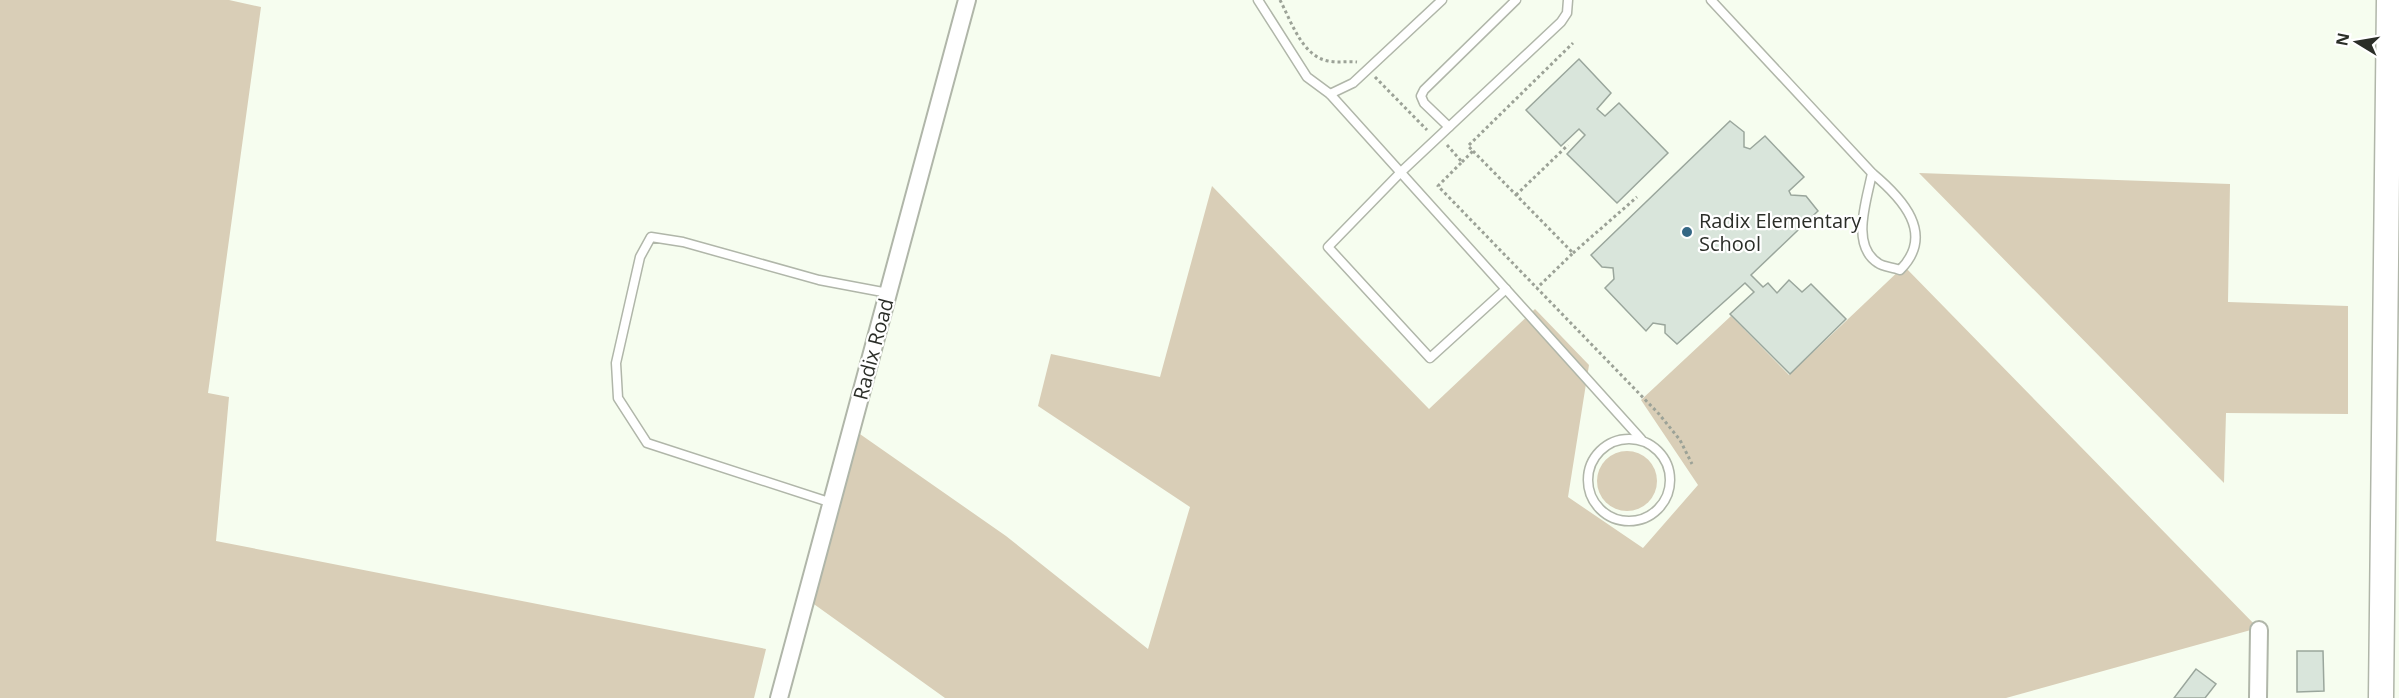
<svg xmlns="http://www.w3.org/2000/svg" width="2399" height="698" viewBox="0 0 2399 698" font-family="'Open Sans',sans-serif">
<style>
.green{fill:#d9ceb7}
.building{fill:#d9e5db;stroke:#9aa69c;stroke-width:1.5}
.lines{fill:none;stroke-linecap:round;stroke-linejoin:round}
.lane-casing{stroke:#b0b6a9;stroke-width:11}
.street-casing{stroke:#b0b6a9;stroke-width:20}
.secondary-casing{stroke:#b0b6a9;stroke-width:27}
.path{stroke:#9ca297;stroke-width:3;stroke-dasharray:3 3;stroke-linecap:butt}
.lane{stroke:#fff;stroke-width:8}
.street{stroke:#fff;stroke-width:16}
.secondary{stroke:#fff;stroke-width:24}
.poi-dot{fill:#346784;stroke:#fff;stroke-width:2}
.labels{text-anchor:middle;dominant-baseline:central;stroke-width:4.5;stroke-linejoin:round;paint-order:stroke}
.poi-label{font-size:20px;fill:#2b2e28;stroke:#fff;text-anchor:start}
.street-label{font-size:20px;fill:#2b2e28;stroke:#fff}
</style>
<rect width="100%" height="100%" fill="#f6fdef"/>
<!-- green -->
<g class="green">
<polygon points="0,0 229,0 261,7 208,393 229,397 216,541 766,649 754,698 0,698"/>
<polygon points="1919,173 2230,184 2228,302 2348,306 2348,414 2226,413 2224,483"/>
<polygon points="1212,186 1429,409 1535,309 1589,365 1568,497 1643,548 1698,485 1641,400 1731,316 1789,375 1904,266 2258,628 2006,698 945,698 811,602 857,432 1006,536 1148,649 1190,507 1038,406 1051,354 1160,377"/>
<circle cx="1627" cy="481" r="30"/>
</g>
<!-- building -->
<g class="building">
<polygon points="1579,59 1611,93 1597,109 1605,116 1619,103 1668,153 1617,203 1567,154 1585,135 1579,129 1561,146 1526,110"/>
<polygon points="1730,121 1744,132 1744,147 1750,149 1765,136 1804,177 1789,191 1791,195 1806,196 1818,211 1751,275 1763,287 1768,283 1777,293 1789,280 1802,292 1811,284 1846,319 1790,374 1730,314 1754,292 1745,283 1677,344 1665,333 1665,325 1653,323 1646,331 1605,288 1614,279 1613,268 1602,267 1591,255"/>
<polygon points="2297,651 2323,651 2324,691 2297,692"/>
<polygon points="2196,669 2216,684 2205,698 2174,698"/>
</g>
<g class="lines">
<!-- lane casing -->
<g class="lane-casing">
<g id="lane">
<polyline points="1258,0 1307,77 1330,94 1641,439"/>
<path d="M1711 0 1872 173C1902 198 1936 234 1900 270 1893 267 1883 267 1878 263 1850 245 1867 200 1872 173"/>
<polyline points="1330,94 1353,83 1442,0"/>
<polyline points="1449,127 1424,103 1421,96 1424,90 1516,0"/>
<polyline points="1506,289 1430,358 1328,247 1401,172 1561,22 1567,13 1568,0"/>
<circle cx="1629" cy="480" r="41"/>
<polyline points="832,503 647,443 618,398 616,363 640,257 651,237 683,242 819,280 888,293"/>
</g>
</g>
<!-- street casing -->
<g class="street-casing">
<g id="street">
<polyline points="779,698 967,0"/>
<polyline points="2258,698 2259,630"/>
</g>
</g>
<!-- secondary casing -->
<g class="secondary-casing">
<polyline id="secondary" points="2381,698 2389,0"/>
</g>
<!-- path -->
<g class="path">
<path d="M1280 0C1291 21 1302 56 1328 61 1337 63 1347 61 1357 62"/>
<polyline points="1375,77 1427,130"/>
<polyline points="1447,145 1462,162 1438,186 1659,414 1680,440 1692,464"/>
<polyline points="1473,151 1573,253 1537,288"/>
<polyline points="1462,162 1473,151 1468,146 1573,43"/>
<polyline points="1516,195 1568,145"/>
<polyline points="1573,253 1637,197"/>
</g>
<!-- lane -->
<use href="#lane" class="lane"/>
<!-- street -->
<use href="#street" class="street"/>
<!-- secondary -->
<use href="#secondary" class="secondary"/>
</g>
<!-- markers -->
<circle class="poi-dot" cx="1687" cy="232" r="6"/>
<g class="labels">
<!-- poi labels -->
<g class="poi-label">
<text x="1699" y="220">Radix Elementary<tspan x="1699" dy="23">School</tspan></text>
</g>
<!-- street labels -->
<g class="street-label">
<text transform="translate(873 349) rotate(-75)">Radix Road</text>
</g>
</g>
<!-- north arrow -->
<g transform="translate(2357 42) rotate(281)" stroke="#ffffff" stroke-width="4.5" paint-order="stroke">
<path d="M0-4.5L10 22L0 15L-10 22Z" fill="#2b2e28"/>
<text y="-9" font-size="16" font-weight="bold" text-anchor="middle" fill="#2b2e28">N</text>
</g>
</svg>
